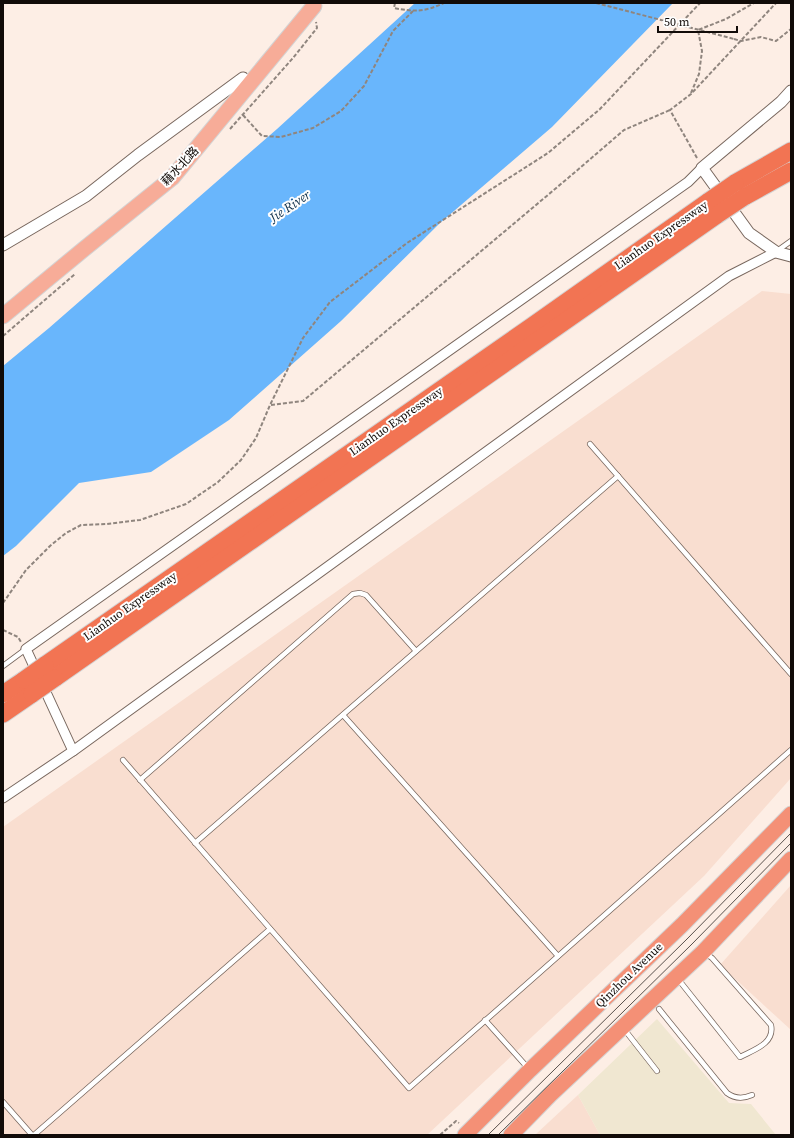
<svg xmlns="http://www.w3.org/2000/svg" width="794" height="1138" viewBox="0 0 794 1138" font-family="'Source Serif 4','Noto Sans SC',serif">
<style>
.built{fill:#f9ded0}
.medical{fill:#f0e7d1}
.water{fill:#69b6fc}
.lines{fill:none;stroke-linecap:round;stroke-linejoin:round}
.service-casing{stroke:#78675e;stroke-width:6}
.minor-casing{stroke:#78675e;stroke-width:11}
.tertiary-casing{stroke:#78675e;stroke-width:13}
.primary-casing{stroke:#d4d3d3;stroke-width:17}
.trunk-casing{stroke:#d4d3d3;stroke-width:17}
.motorway-casing{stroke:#d4d3d3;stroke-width:19}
.path{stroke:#8f857e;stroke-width:2;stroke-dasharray:4 2;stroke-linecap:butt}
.service{stroke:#fff;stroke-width:4.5}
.minor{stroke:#fff;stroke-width:9}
.tertiary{stroke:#fff;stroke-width:11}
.primary{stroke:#f7ac98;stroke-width:15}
.trunk{stroke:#f49076;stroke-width:15}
.motorway{stroke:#f27453;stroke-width:17}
.tram{stroke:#5a514c;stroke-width:1}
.motorway-bridge-casing{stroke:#d4d3d3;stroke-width:19;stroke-linecap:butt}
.path-bridge{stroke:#8f857e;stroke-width:2;stroke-dasharray:4 2;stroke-linecap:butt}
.motorway-bridge{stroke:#f27453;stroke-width:17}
.labels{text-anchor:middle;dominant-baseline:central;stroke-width:4;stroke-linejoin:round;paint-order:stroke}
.street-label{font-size:12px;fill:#110b08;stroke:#fefefe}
.water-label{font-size:13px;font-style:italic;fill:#0c2d48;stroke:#fefefe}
</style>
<rect width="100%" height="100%" fill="#fdeee5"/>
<!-- built -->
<g class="built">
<polygon points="762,291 791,294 791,778 704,876 427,1135 3,1135 3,827"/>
<polygon points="791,885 791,1030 720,965"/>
<polygon points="578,1095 600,1135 535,1135"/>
</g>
<!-- medical -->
<polygon class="medical" points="657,1019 729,1103 751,1104 776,1135 600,1135 578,1095"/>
<!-- water -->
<polygon class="water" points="415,3 673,3 552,127 440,223 341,321 229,420 151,472 79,483 16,546 3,556 3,366 49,328 277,129"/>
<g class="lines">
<!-- service casing -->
<g class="service-casing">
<g id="service">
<polyline points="777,251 791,241"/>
<polyline points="590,444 791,674"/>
<polyline points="3,666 26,649"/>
<polyline points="343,715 558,956"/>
<polyline points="123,760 409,1088 791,750"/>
<polyline points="140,780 353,594 360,593 366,595 416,651"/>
<polyline points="195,843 618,476"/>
<path d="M678 979 740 1057C753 1050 775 1044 771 1025L712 958 705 953"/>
<path d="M659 1009 727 1093C735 1099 743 1099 752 1095"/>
<polyline points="485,1020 528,1068"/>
<polyline points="624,1029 657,1071"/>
<polyline points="3,1102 32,1135"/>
<polyline points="34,1135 270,929"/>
</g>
</g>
<!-- minor casing -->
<g class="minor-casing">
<g id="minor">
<polyline points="73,751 26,649 688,182 702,168"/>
<polyline points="3,798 73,751 729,276 776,252"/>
</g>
</g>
<!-- tertiary casing -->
<g class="tertiary-casing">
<g id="tertiary">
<polyline points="791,91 781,102 702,168 749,233 776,252 791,256"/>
<polyline points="3,245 86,196 138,155 243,78"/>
</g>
</g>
<!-- primary casing -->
<g class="primary-casing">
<polyline id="primary" points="3,316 84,249 172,178 314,6"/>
</g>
<!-- trunk casing -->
<g class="trunk-casing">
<g id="trunk">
<polyline points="465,1135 530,1070 682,925 791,814"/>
<polyline points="511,1135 550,1095 703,952 791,859"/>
</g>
</g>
<!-- motorway casing -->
<g class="motorway-casing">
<g id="motorway">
<polyline points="735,183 791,151"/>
<polyline points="744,197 791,171"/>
<polyline points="45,665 532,326 709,201"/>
<polyline points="55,678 717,215"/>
<polyline points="3,694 24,680"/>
<polyline points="3,714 32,694"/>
</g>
</g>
<!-- path -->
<g class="path">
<path d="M395 3 394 8C415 12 424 12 444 3"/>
<polyline points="734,39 741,41 761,37 776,41 791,29"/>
<polyline points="691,93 699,74 702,51 698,30 726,19 754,3"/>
<polyline points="243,115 262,136 281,137 313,128 341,111 364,86 393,31 413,11"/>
<polyline points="230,129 293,58 317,28 316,22"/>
<polyline points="697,158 670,110 691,94 776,3"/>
<polyline points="3,336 75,274"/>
<polyline points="271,405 303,401 574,173 624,130 670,110"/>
<polyline points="3,603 26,570 50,546 66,533 81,525 107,524 140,520 186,504 218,482 241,460 256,438 270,405 303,338 330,302 407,243 548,153 600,109 700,3"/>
<polyline points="3,630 18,637 21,642"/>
<polyline points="440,1135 456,1121 459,1123"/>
</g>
<!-- service -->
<use href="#service" class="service"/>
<!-- minor -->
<use href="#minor" class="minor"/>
<!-- tertiary -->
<use href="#tertiary" class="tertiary"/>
<!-- primary -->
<use href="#primary" class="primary"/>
<!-- trunk -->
<use href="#trunk" class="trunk"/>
<!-- motorway -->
<use href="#motorway" class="motorway"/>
<!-- tram -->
<g class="tram">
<polyline points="488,1135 687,939 791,833"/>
<polyline points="498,1135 692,944 791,843"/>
</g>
<!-- motorway-bridge casing -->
<g class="motorway-bridge-casing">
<g id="motorway-bridge">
<polyline points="709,201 735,183"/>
<polyline points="717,215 744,197"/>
<polyline points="24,680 45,665"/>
<polyline points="32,694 55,678"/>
</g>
</g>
<!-- path-bridge -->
<polyline class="path-bridge" points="596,3 734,39"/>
<!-- motorway-bridge -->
<use href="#motorway-bridge" class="motorway-bridge"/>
</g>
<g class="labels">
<!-- street labels -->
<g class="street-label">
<text transform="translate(180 166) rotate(-47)">藉水北路</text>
<text transform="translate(661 235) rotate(-35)">Lianhuo Expressway</text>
<text transform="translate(396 421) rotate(-35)">Lianhuo Expressway</text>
<text transform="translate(130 606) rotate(-35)">Lianhuo Expressway</text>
<text transform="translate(629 975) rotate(-44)">Qinzhou Avenue</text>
</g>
<!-- water labels -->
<g class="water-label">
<text transform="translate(290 206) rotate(-34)">Jie River</text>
</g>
</g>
<!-- border -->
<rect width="794" height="1138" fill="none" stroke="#110b08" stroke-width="8"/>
<!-- scale -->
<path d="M658 26v6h79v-6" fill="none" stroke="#110b08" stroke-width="2"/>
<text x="664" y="26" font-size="12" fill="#110b08" stroke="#fefefe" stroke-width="3" paint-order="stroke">50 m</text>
</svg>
